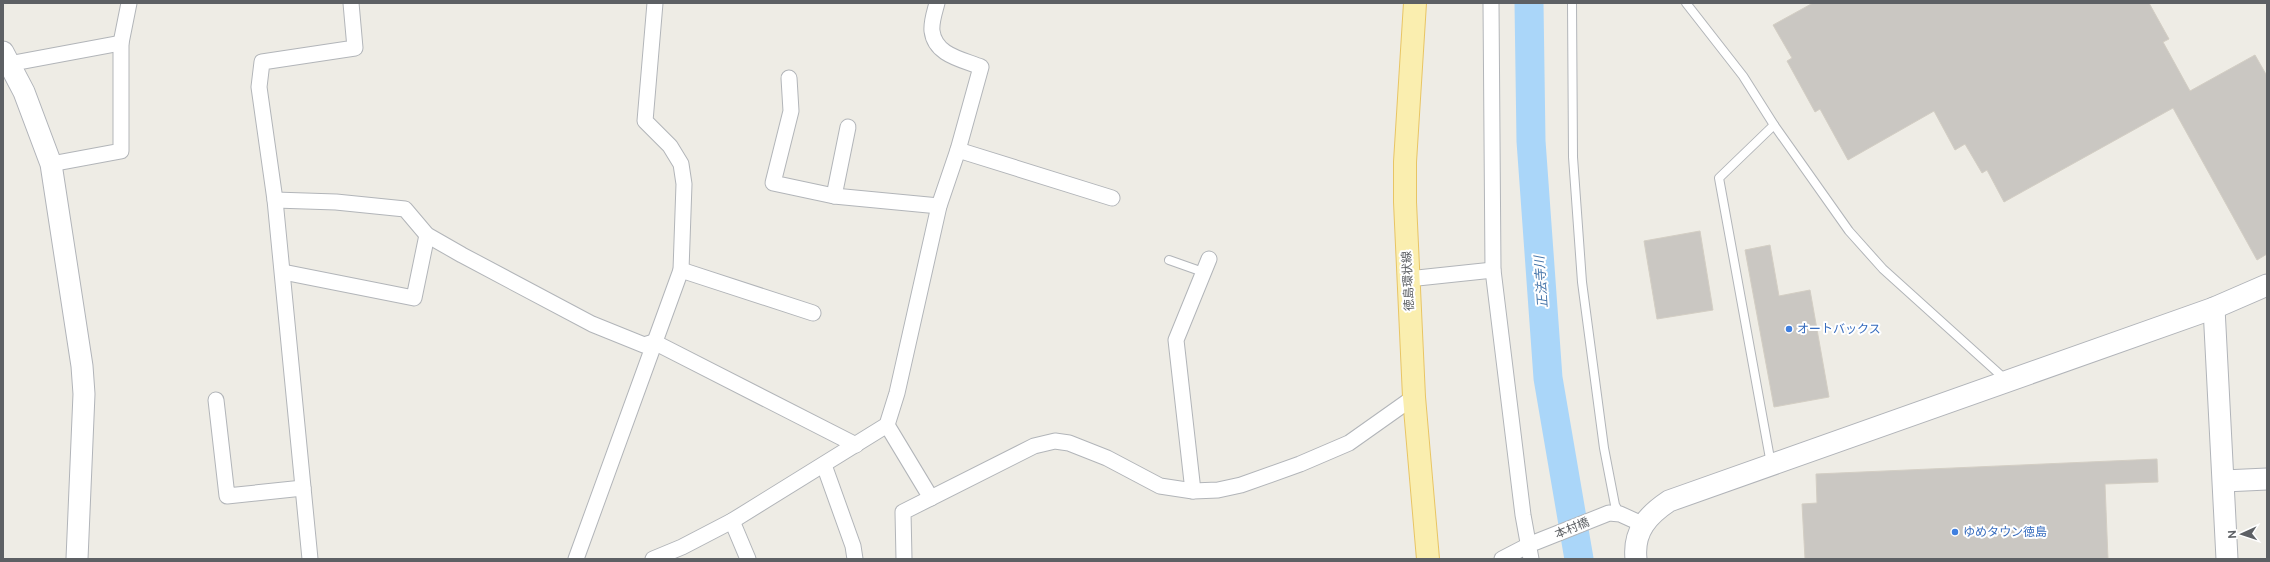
<svg xmlns="http://www.w3.org/2000/svg" width="2270" height="562" viewBox="0 0 2270 562" font-family="'Public Sans','Noto Sans JP',sans-serif">
<style>
.lines{fill:none;stroke-linecap:round;stroke-linejoin:round}
.river{stroke:#aad6f9;stroke-width:29}
.building{fill:#cac7c2;stroke:#d3cec4}
.lane-casing{stroke:#b2b5b9;stroke-width:10}
.street-casing{stroke:#b2b5b9;stroke-width:17}
.secondary-casing{stroke:#b1b4b9;stroke-width:23}
.primary-casing{stroke:#e8c564;stroke-width:24}
.lane{stroke:#fff;stroke-width:8}
.street{stroke:#fff;stroke-width:15}
.secondary{stroke:#fff;stroke-width:21}
.primary{stroke:#faeeaf;stroke-width:22}
.shop-dot{fill:#3f7fe0;stroke:#fff;stroke-width:1.5}
.labels{text-anchor:middle;dominant-baseline:central;stroke-width:4;stroke-linejoin:round;paint-order:stroke}
.street-label{font-size:12px;fill:#5d6064;stroke:#fff}
.shop-label{font-size:12px;fill:#366cbe;stroke:#fff;text-anchor:start}
.water-label{font-size:13px;font-style:italic;fill:#4877ab;stroke:#fff}
</style>
<rect width="100%" height="100%" fill="#eeece5"/>
<g class="lines">
<!-- river -->
<polyline class="river" points="1529,3 1531,141 1548,378 1579,559"/>
</g>
<!-- building -->
<g class="building">
<polygon points="1813,3 2149,3 2169,39 2163,42 2190,91 2255,55 2267,76 2267,254 2257,260 2173,108 2004,202 1987,170 1982,173 1965,144 1955,150 1934,111 1848,160 1820,109 1815,112 1787,61 1792,58 1773,25"/>
<polygon points="1700,231 1713,310 1657,319 1644,241"/>
<polygon points="1770,245 1779,296 1810,290 1829,397 1774,407 1745,250"/>
<polygon points="2157,459 2158,482 2105,484 2108,559 1805,559 1802,504 1817,503 1816,474"/>
</g>
<g class="lines">
<!-- lane casing -->
<g class="lane-casing">
<g id="lane">
<polyline points="1572,3 1573,157 1582,282 1604,448 1615,505 1620,514"/>
<polyline points="1686,3 1743,76 1774,125 1719,178 1771,464"/>
<polyline points="1774,125 1849,231 1883,269 2006,380"/>
<polyline points="1169,260 1203,272"/>
</g>
</g>
<!-- street casing -->
<g class="street-casing">
<g id="street">
<polyline points="1491,3 1493,270 1523,515 1531,559"/>
<polyline points="3,65 121,43"/>
<polyline points="789,78 791,111 773,183 834,196 939,206"/>
<polyline points="958,150 1112,198"/>
<polyline points="51,164 121,151 121,43 129,3"/>
<polyline points="834,196 848,127"/>
<polyline points="275,200 336,202 405,209 427,235 462,255 592,324 644,345 654,342 856,445"/>
<polyline points="681,270 813,313"/>
<polyline points="283,272 414,298 427,235"/>
<polyline points="1408,279 1493,270"/>
<polyline points="216,400 227,496 303,488"/>
<polyline points="887,425 931,498"/>
<polyline points="824,465 853,546 855,559"/>
<polyline points="1193,491 1176,340 1209,259"/>
<polyline points="732,521 748,559"/>
<polyline points="1536,542 1609,513 1620,514 1642,524"/>
<polyline points="310,559 275,200 259,87 262,62 355,48 351,3"/>
<polyline points="576,559 681,270 684,184 681,164 670,146 645,121 655,3"/>
<path d="M653 559 682 547 732 521 887 425 897 393 939 206 958 150 981 67C961 59 935 55 932 31 931 22 935 11 937 3"/>
<polyline points="904,559 903,512 1034,446 1055,441 1069,443 1107,458 1160,486 1193,491 1218,490 1241,485 1300,464 1349,443 1414,397"/>
<polyline points="1502,559 1529,545"/>
</g>
</g>
<!-- secondary casing -->
<g class="secondary-casing">
<g id="secondary">
<polyline points="3,52 24,92 51,164 82,366 84,394 77,559"/>
<polyline points="2214,308 2227,559"/>
<polyline points="2224,481 2267,479"/>
<path d="M1636 559C1633 531 1648 515 1669 501L2214 308 2267 285"/>
</g>
</g>
<!-- primary casing -->
<g class="primary-casing">
<polyline id="primary" points="1415,3 1405,162 1405,202 1414,397 1428,559"/>
</g>
<!-- lane -->
<use href="#lane" class="lane"/>
<!-- street -->
<use href="#street" class="street"/>
<!-- secondary -->
<use href="#secondary" class="secondary"/>
<!-- primary -->
<use href="#primary" class="primary"/>
</g>
<!-- markers -->
<g class="shop-dot">
<circle cx="1789" cy="329" r="4"/>
<circle cx="1955" cy="532" r="4"/>
</g>
<g class="labels">
<!-- street labels -->
<g class="street-label">
<text transform="translate(1408 281) rotate(-93)">徳島環状線</text>
<text transform="translate(1572 528) rotate(-22)">本村橋</text>
</g>
<!-- shop labels -->
<g class="shop-label">
<text x="1797" y="329">オートバックス</text>
<text x="1963" y="532">ゆめタウン徳島</text>
</g>
<!-- water labels -->
<g class="water-label">
<text transform="translate(1541 282) rotate(-94)">正法寺川</text>
</g>
</g>
<!-- border -->
<rect width="2270" height="562" fill="none" stroke="#5d6064" stroke-width="8"/>
<!-- north arrow -->
<g transform="translate(2242 534) rotate(267)" stroke="#ffffff" stroke-width="3" paint-order="stroke">
<path d="M0-3L7 15L0 10L-7 15Z" fill="#5d6064"/>
<text y="-6" font-size="11" font-weight="bold" text-anchor="middle" fill="#5d6064">N</text>
</g>
</svg>
